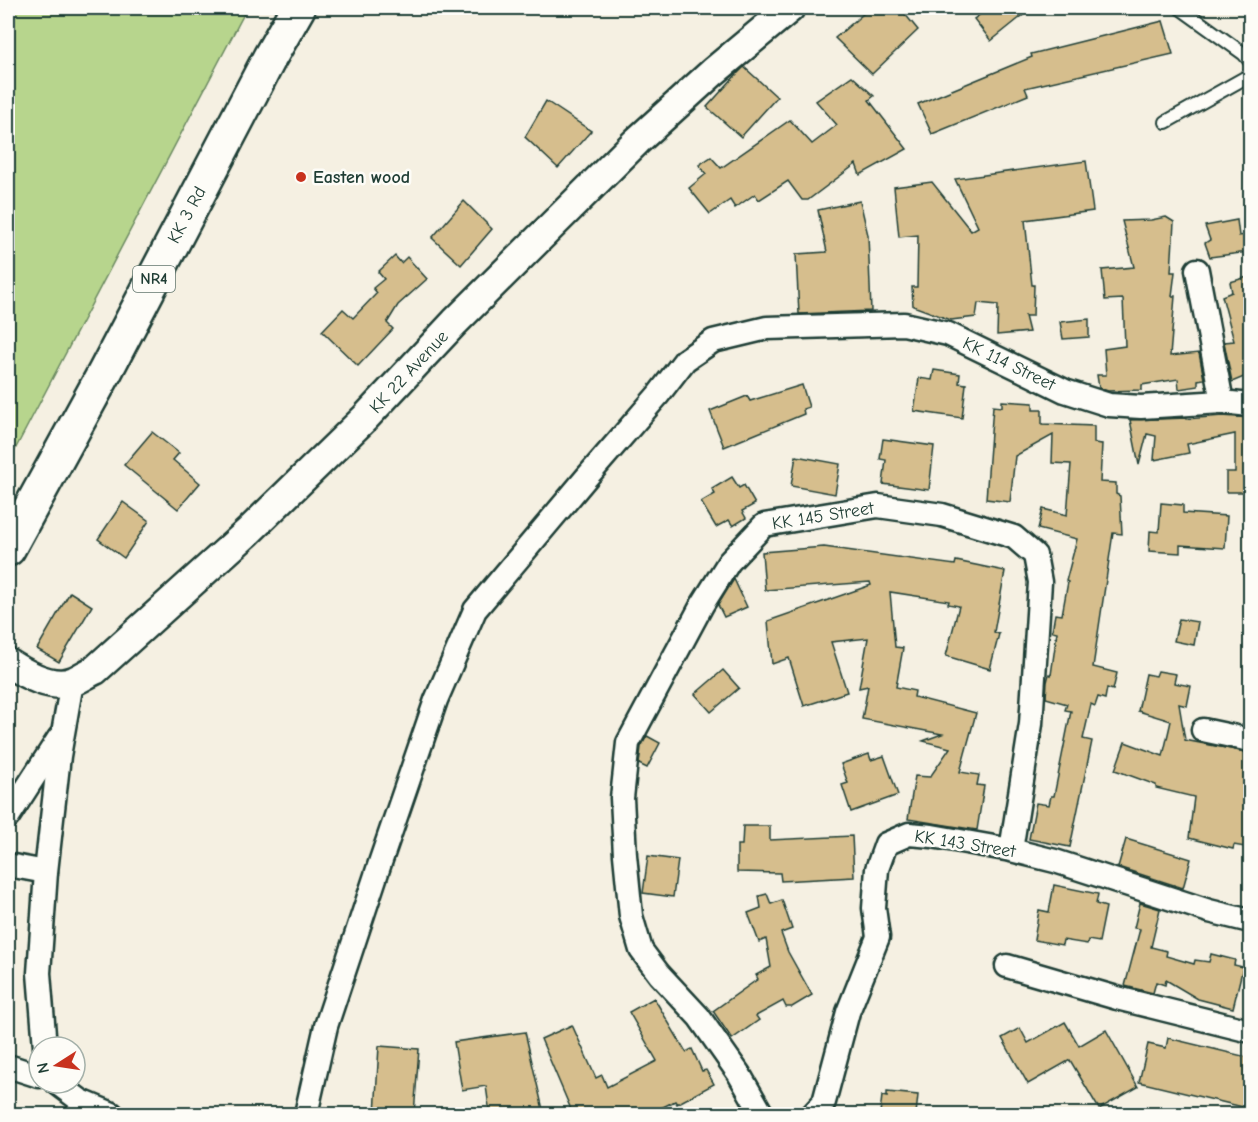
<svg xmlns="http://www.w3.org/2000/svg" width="1258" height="1122" viewBox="0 0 1258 1122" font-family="'Comic Neue',sans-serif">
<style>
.green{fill:#b7d58d;stroke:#6b8960;stroke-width:1.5}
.building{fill:#d6be8d;stroke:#1f3d34;stroke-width:1.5}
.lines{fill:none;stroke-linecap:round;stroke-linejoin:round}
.service-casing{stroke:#1f3d34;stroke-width:16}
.minor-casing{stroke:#1f3d34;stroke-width:27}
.tertiary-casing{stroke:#1f3d34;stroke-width:33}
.trunk-casing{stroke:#1f3d34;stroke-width:38}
.service{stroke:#fdfcf7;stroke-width:12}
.minor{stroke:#fdfcf7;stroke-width:22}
.tertiary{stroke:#fdfcf7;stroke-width:28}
.trunk{stroke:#fdfcf7;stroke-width:33}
.poi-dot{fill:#c8321e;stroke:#fdfcf7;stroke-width:2}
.labels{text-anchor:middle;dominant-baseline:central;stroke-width:5;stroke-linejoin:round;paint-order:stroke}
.shield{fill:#fdfcf7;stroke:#62766e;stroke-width:1.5}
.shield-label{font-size:16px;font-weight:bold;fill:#1f3d34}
.poi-label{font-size:18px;font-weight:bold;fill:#1f3d34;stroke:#fdfcf7;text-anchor:start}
.street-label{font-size:18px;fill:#1f3d34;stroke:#fdfcf7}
</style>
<rect width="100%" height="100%" fill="#f5f0e2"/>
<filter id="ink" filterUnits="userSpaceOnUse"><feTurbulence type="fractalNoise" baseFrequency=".0167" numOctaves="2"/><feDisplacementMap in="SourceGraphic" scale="12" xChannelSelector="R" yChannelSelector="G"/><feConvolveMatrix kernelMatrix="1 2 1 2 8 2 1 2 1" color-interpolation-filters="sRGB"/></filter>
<g filter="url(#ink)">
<!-- green -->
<polygon class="green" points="8,8 247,8 8,463"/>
<!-- building -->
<g class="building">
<polygon points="870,8 900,8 918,30 872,74 835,38"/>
<polygon points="989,8 1032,8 991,41 974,19"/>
<polygon points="1163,21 1173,54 1025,88 1028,95 932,134 918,104 1032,57 1031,54"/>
<polygon points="744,67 777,97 741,137 707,107 735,76"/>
<polygon points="852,76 874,96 869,100 907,149 860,175 856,164 808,200 802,200 788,181 759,200 755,194 735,208 730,200 710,214 689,188 706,174 699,165 711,157 721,168 790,120 812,144 837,125 816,101"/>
<polygon points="546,101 591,131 558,168 525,137"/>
<polygon points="1086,161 1093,211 1025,220 1032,285 1034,285 1033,316 1025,316 1029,332 997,335 998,305 978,303 976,317 951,320 913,306 912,287 917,287 918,235 899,237 894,187 932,182 971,231 978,227 955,179"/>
<polygon points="464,201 492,229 461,265 432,238"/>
<polygon points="860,201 868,235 871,311 799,314 796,254 827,252 818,210"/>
<polygon points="1166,217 1174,222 1171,272 1175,272 1172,296 1175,296 1170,356 1199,353 1204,379 1198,380 1198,386 1179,389 1178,379 1142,385 1142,390 1108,391 1099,388 1097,375 1106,375 1104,349 1125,346 1123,299 1105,300 1102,270 1134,267 1122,221 1151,220"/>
<polygon points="1237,220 1239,236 1246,235 1248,252 1210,257 1205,243 1210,240 1205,226"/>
<polygon points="395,256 401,263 407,257 427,279 398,305 387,323 393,329 358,366 322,331 343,309 353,318 377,293 373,288 384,279 378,272"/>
<polygon points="1251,276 1251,374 1232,382 1224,342 1234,341 1222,296 1232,292 1230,282"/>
<polygon points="1089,319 1089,337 1063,339 1060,322"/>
<polygon points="934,370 960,374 959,383 966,384 962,418 914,411 919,378 932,380"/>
<polygon points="802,385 809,407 803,409 804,414 724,447 710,411 747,396 750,401"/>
<polygon points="1002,401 1033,403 1033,410 1042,410 1042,424 1094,426 1094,443 1102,444 1100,482 1116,483 1116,494 1120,496 1122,534 1113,533 1093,667 1117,673 1113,690 1107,688 1105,699 1098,697 1095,706 1091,704 1083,739 1092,741 1070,847 1029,839 1036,803 1049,805 1051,796 1054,796 1071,711 1065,710 1067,704 1046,698 1047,682 1049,674 1051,675 1057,632 1052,631 1055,614 1062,615 1068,582 1066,581 1077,539 1038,529 1043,509 1067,515 1071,464 1052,463 1053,435 1015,456 1010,502 986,499 993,406 1002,407"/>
<polygon points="1222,416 1251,418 1251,492 1226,492 1226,472 1235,472 1235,434 1187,444 1189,453 1154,460 1156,436 1147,434 1139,465 1130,420 1187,418 1187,419"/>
<polygon points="152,432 179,453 173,460 200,483 178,509 124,465"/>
<polygon points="883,439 934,446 929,490 883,484 886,460 880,459"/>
<polygon points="796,456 840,464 835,494 791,486"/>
<polygon points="732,477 739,488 744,485 755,504 742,511 746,518 733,526 729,520 716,527 701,502 715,494 712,489"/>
<polygon points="123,502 149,521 124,558 98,539"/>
<polygon points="1161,503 1183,505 1183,513 1227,516 1225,548 1180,545 1180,553 1149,551 1150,531 1159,532"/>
<polygon points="824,547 955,565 956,561 1005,571 994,632 999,634 990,669 946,656 959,606 948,604 949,601 890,592 895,647 903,648 896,687 915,691 914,697 976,713 960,772 979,775 977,785 984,786 977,830 908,819 915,776 930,777 950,748 923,741 942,734 862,719 868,686 859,688 868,638 831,642 847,692 804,706 789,658 772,664 768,621 871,585 870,582 765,590 762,552"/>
<polygon points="734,579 747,607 724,617 718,605"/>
<polygon points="70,592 92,606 59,662 37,649"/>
<polygon points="1179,619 1198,622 1194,645 1174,641"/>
<polygon points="723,670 739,688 711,712 695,694"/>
<polygon points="1158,671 1176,674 1174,683 1191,686 1187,706 1179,704 1185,740 1251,753 1251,848 1234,845 1233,849 1189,838 1194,797 1156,788 1156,785 1115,770 1125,742 1163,756 1171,721 1138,711 1146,674 1156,676"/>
<polygon points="647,736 660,743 647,768 639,764 641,747"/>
<polygon points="869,754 871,760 884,756 898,795 851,812 842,785 848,783 841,764"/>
<polygon points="743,826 770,826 770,840 852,836 854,877 781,881 780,873 737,872 737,845 742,845"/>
<polygon points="1126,839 1191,859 1183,888 1118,867"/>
<polygon points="648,856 678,860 673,897 643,893"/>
<polygon points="1054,885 1098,894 1096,904 1106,907 1099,942 1088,940 1087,944 1063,940 1062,945 1034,940 1039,910 1049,912"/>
<polygon points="767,894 771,904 782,900 792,929 781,933 788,952 812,995 792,1007 786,1007 783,1001 756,1016 759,1020 732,1039 713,1011 758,979 756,975 771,967 766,939 759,942 748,913 761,908 759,896"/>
<polygon points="1140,903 1160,909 1151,947 1167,951 1166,956 1194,964 1195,960 1209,962 1211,954 1235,960 1234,965 1243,967 1233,1008 1198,999 1166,980 1165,985 1156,982 1153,993 1125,986 1140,929 1134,928"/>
<polygon points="654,998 686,1052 692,1049 702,1071 706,1070 714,1084 677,1104 675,1101 649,1114 573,1114 541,1039 572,1025 596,1078 602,1075 607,1087 657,1061 629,1012"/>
<polygon points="1065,1022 1079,1046 1106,1030 1138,1087 1099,1109 1070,1060 1028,1084 1002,1038 1020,1028 1028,1043"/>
<polygon points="525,1032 544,1114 490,1114 486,1086 462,1090 454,1042"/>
<polygon points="1168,1038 1251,1058 1251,1109 1139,1082 1148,1044 1166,1048"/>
<polygon points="379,1046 419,1049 414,1114 375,1114"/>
<polygon points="887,1092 918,1095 916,1114 880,1113 882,1096 887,1097"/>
</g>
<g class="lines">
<!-- service casing -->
<g class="service-casing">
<g id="service">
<polyline points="1180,8 1244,54 1250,61"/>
<polyline points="1166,122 1250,75"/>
</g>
</g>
<!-- minor casing -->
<g class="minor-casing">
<g id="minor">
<polyline points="1197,270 1222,402"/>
<polyline points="1203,730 1250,740"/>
<polyline points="8,817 59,738"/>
<polyline points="8,865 46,872"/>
<polyline points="1007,966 1117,998 1250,1031"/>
<polyline points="45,1047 39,973 46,872 59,756 72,682"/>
<polyline points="8,1066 39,1076"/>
<polyline points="57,1083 81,1101 112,1114"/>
<polyline points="306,1114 326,1026 381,860 436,700 475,610 586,478 658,395 685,360 713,341 767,328 904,324 948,334 1065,391 1109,405 1141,407 1222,402 1250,405"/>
<polyline points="762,1114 739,1074 699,1017 659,974 641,950 631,916 625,855 622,798 628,743 702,605 729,562 764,525 878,506 942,515 1014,537 1035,555 1040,582 1031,724 1011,850"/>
<polyline points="813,1114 824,1102 848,1012 878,937 874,908 877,869 886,844 909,834 932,836 1011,850 1055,861 1209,911 1250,921"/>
</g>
</g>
<!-- tertiary casing -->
<g class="tertiary-casing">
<path id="tertiary" d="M8 663C25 674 53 690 74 681 81 678 88 673 95 670L248 532 365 418 455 322 637 141 713 72 790 8"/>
</g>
<!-- trunk casing -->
<g class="trunk-casing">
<polyline id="trunk" points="8,549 105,372 270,57 298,8"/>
</g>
<!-- service -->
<use href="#service" class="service"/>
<!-- minor -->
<use href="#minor" class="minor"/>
<!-- tertiary -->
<use href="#tertiary" class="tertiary"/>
<!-- trunk -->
<use href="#trunk" class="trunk"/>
</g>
</g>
<!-- markers -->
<circle class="poi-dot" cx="301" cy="177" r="6"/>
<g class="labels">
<!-- shield labels -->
<rect class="shield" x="133" y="266" width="42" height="26" rx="4.5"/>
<g class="shield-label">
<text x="154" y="279">NR4</text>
</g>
<!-- poi labels -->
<g class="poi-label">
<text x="313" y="177">Easten wood</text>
</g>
<!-- street labels -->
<g class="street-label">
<text transform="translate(187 215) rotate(-62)">KK 3 Rd</text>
<text transform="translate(1009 364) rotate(26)">KK 114 Street</text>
<text transform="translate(409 372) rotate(-47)">KK 22 Avenue</text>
<text transform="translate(823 516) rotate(-9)">KK 145 Street</text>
<text transform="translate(965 844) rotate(9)">KK 143 Street</text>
</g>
</g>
<!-- margin -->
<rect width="1258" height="1122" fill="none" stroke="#fdfcf7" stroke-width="30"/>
<rect x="15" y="15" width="1228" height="1092" fill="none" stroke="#1f3d34" stroke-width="2" filter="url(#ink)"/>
<!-- north arrow -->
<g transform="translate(57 1065) rotate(258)"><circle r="28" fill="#fdfcf7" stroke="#a4b0a9" stroke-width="1.5"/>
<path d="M0-4.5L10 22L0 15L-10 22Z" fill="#c8321e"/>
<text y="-9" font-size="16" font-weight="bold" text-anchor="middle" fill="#1f3d34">N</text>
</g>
</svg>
